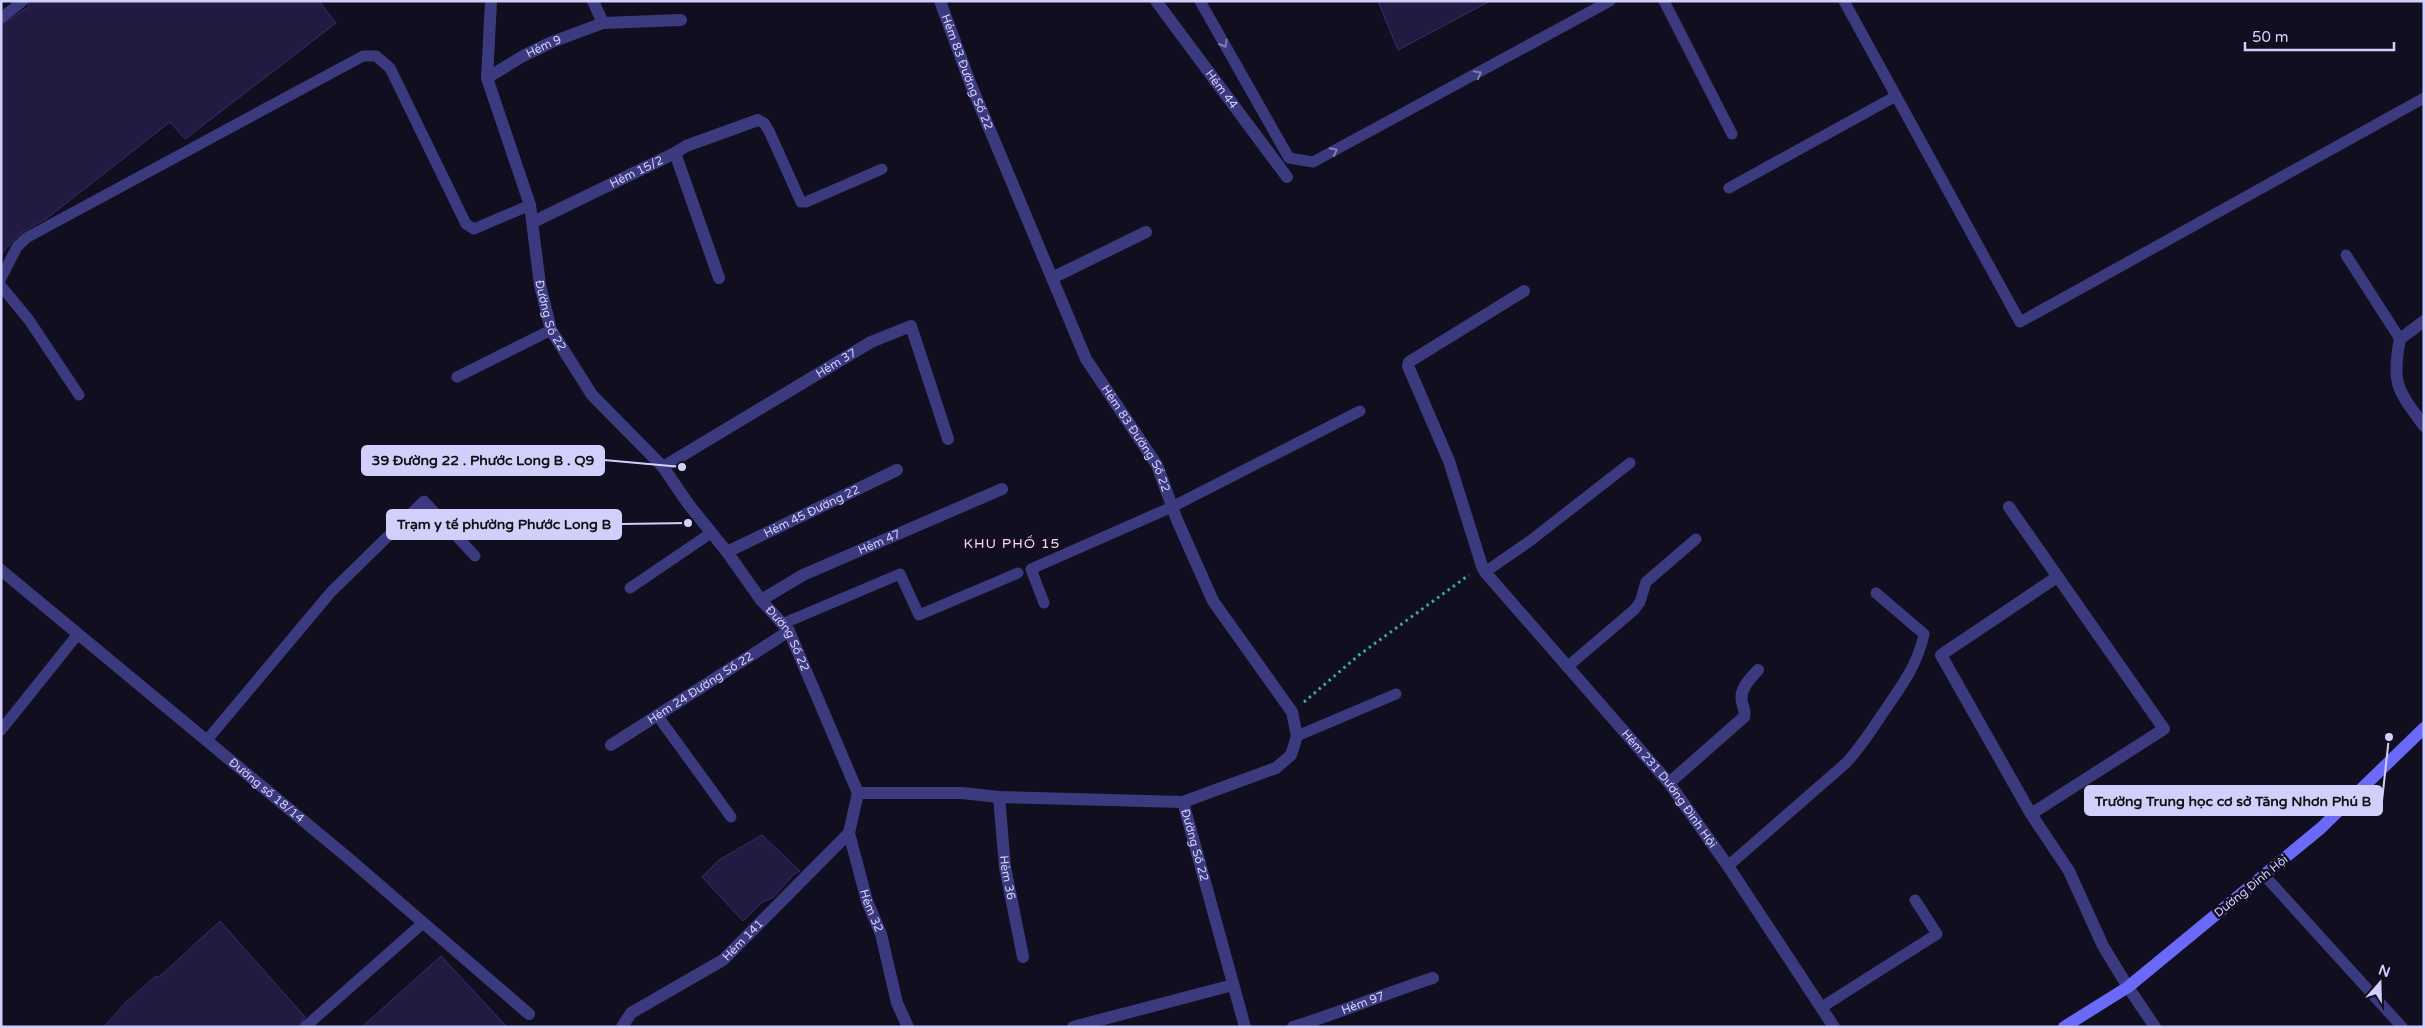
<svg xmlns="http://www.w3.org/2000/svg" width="2425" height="1028" viewBox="0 0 2425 1028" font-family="'Varela Round',sans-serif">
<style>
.building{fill:#221a40;stroke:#392d6c}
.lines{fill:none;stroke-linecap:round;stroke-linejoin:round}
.path{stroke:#32aea5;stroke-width:3;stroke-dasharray:2.5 4;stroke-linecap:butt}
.lane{stroke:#3c3a7e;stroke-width:11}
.street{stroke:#3c3a7e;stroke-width:12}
.secondary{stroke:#6b69fa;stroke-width:12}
.oneway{stroke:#807db7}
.labels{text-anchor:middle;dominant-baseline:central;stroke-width:5;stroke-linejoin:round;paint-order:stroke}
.street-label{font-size:12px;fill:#d3cffd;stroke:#110e20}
.neighbourhood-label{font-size:14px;letter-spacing:1px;fill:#fdd1ed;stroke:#110e20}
.leader{fill:none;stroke:#d3cffd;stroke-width:2}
.callout-dot{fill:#d3cffd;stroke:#110e20;stroke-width:2}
.callout{fill:#d3cffd;stroke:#d3cffd;stroke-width:2}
.callout-label{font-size:14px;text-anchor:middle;font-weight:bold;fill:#111}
</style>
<rect width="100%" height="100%" fill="#110e20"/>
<!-- building -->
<g class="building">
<polygon points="30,1 319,1 336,23 185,139 170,122 47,218 21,233 1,254 1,25 28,7"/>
<polygon points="1378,1 1490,1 1398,50"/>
<polygon points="762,835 800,871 793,875 774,897 761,903 743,921 702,877 719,860"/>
<polygon points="220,921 305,1017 298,1027 104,1027 125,1003 156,976 158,978"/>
<polygon points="441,956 507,1027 362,1027"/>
</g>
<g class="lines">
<!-- path -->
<polyline class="path" points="1304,702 1359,655 1469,575"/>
<!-- lane -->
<g class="lane">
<polyline points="1200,1 1289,158 1313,162 1610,1"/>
<polyline points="1664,1 1732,134"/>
<polyline points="1844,1 2020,322 2424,98"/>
<polyline points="1,18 23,1"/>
<polyline points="758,120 764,123 769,131 801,202 806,202 882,169"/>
<polyline points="1729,188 1896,96"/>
<polyline points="2346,255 2400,339"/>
<polyline points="1,278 17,247 26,238 363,56 376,56 390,68 466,224 474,229 530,205"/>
<polyline points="1,286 29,320 79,395"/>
<polyline points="457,377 551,330"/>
<polyline points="1485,572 1530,541 1630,463"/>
<polyline points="630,588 711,533"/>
<polyline points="1044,603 1031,569 1172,507 1360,411"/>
<polyline points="782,624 900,574 919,615 1018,573"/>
<polyline points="1567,667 1634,610 1640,602 1646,582 1696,539"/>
<polyline points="657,715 731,817"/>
<polyline points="1,730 78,634"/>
<polyline points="1297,736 1396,694"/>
<polyline points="207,740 331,592 424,501 475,556"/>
<path d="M1728 866 1846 763C1861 747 1873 728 1885 710 1902 685 1918 664 1924 634L1876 593"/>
<polyline points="2264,875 2402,1027"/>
<polyline points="1822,1007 1937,934 1915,900"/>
<polyline points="305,1027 423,923"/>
</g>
<!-- street -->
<g class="street">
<path id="s1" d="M491 1 487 78 530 205 540 285 551 330 592 395 663 467 689 505 727 552 761 600 789 631 858 793"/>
<polyline points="593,1 603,23"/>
<path id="s2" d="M940 1 971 85 1086 359 1157 465 1177 520 1213 601 1292 712 1297 736 1291 755 1276 768 1183 802"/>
<path id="s3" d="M1156 1 1287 177"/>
<path id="s4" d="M487 78 523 56 552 42 603 23 681 20"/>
<polyline points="675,153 686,146 758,120"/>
<path id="s5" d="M533 222 675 153 719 278"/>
<polyline points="1052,278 1146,232"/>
<path id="s6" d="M1524 291 1409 362 1408 366 1449 461 1482 566 1485 572 1669 783 1728 866 1834 1027"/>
<path d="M2424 321 2400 339C2391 385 2398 390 2424 426"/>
<path id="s7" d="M663 467 871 342 911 326 948 439"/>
<polyline points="2009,507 2164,729 2031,814"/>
<path id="s8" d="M727 552 897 470"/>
<path id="s9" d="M1 570 347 857 529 1014"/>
<polyline points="2057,577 1941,655 2031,814 2069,871 2103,946 2128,987 2155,1027"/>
<path id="s10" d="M761 600 803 575 1002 489"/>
<path id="s11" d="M611 745 789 631"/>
<path d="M1669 783 1744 717C1746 711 1743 708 1742 702 1739 689 1750 679 1758 670"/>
<path id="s12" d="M858 793H962L999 797 1183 802 1245 1027"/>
<path id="s13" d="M858 793 849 833 867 901 881 934 897 1003 908 1027"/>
<path id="s14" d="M999 797 1005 867 1023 957"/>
<path id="s15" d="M622 1027 631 1013 723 960 849 833"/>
<polyline points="1073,1027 1233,985"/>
<path id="s16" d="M1293 1027C1340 1013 1386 993 1433 978"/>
</g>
<!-- secondary -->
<polyline class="secondary" points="2064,1027 2128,987 2321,828 2424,728"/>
</g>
<!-- one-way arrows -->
<defs><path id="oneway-chevron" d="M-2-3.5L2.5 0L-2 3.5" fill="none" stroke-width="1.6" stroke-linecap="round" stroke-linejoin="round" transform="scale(1.25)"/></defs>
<g class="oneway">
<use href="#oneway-chevron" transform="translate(1224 44) rotate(60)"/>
<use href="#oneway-chevron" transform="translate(1478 74) rotate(-28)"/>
<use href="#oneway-chevron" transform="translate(1334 151) rotate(-28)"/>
</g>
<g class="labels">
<!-- street labels -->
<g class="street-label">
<text stroke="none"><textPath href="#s4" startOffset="65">Hẻm 9</textPath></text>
<text stroke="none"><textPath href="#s2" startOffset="76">Hẻm 83 Đường Số 22</textPath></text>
<text stroke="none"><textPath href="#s3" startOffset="110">Hẻm 44</textPath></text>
<text stroke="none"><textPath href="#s5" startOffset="115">Hẻm 15/2</textPath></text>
<text stroke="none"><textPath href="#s1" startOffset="324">Đường Số 22</textPath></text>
<text stroke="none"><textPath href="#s7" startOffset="202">Hẻm 37</textPath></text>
<text stroke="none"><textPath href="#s2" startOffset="481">Hẻm 83 Đường Số 22</textPath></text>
<text stroke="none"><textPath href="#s8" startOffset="94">Hẻm 45 Đường 22</textPath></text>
<text stroke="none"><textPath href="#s10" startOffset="132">Hẻm 47</textPath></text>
<text stroke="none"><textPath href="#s1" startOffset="729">Đường Số 22</textPath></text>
<text stroke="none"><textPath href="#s11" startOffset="106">Hẻm 24 Đường Số 22</textPath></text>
<text stroke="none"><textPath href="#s6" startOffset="644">Hẻm 231 Dương Đình Hội</textPath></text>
<text stroke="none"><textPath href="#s9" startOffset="345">Đường số 18/14</textPath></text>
<text stroke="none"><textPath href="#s12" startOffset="370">Đường Số 22</textPath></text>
<text stroke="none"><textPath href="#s14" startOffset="81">Hẻm 36</textPath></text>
<text transform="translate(2251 886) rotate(-39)">Dương Đình Hội</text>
<text stroke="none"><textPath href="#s13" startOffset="122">Hẻm 32</textPath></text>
<text stroke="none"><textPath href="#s15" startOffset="151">Hẻm 141</textPath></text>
<text stroke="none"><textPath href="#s16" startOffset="74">Hẻm 97</textPath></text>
</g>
<!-- neighbourhood labels -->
<g class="neighbourhood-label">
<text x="1012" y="543">KHU PHỐ 15</text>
</g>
</g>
<!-- callouts -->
<path class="leader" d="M682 467L604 460M688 523L621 524M2389 737L2382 801"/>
<g class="callout-dot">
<circle cx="682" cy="467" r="5"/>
<circle cx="688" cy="523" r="5"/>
<circle cx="2389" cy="737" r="5"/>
</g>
<g class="callout">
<rect x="362" y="446" width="242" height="29" rx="5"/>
<rect x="387" y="510" width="234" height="29" rx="5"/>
<rect x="2085" y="786" width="297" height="29" rx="5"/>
</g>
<g class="callout-label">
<text x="483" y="465">39 Đường 22 . Phước Long B . Q9</text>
<text x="504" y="529">Trạm y tế phường Phước Long B</text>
<text x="2233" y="806">Trường Trung học cơ sở Tăng Nhơn Phú B</text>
</g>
<!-- border -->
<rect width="2425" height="1028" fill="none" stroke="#d3cffd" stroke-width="5"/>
<!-- north arrow -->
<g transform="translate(2380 983) rotate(20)" stroke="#110e20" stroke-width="4" paint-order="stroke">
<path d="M0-4L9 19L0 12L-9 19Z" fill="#d3cffd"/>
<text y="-8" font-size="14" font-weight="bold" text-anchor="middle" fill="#d3cffd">N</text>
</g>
<!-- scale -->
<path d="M2245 42v8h149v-8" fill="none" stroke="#d3cffd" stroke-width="2.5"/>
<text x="2252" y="42" font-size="15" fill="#d3cffd" stroke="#110e20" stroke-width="4" paint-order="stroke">50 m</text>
</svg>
